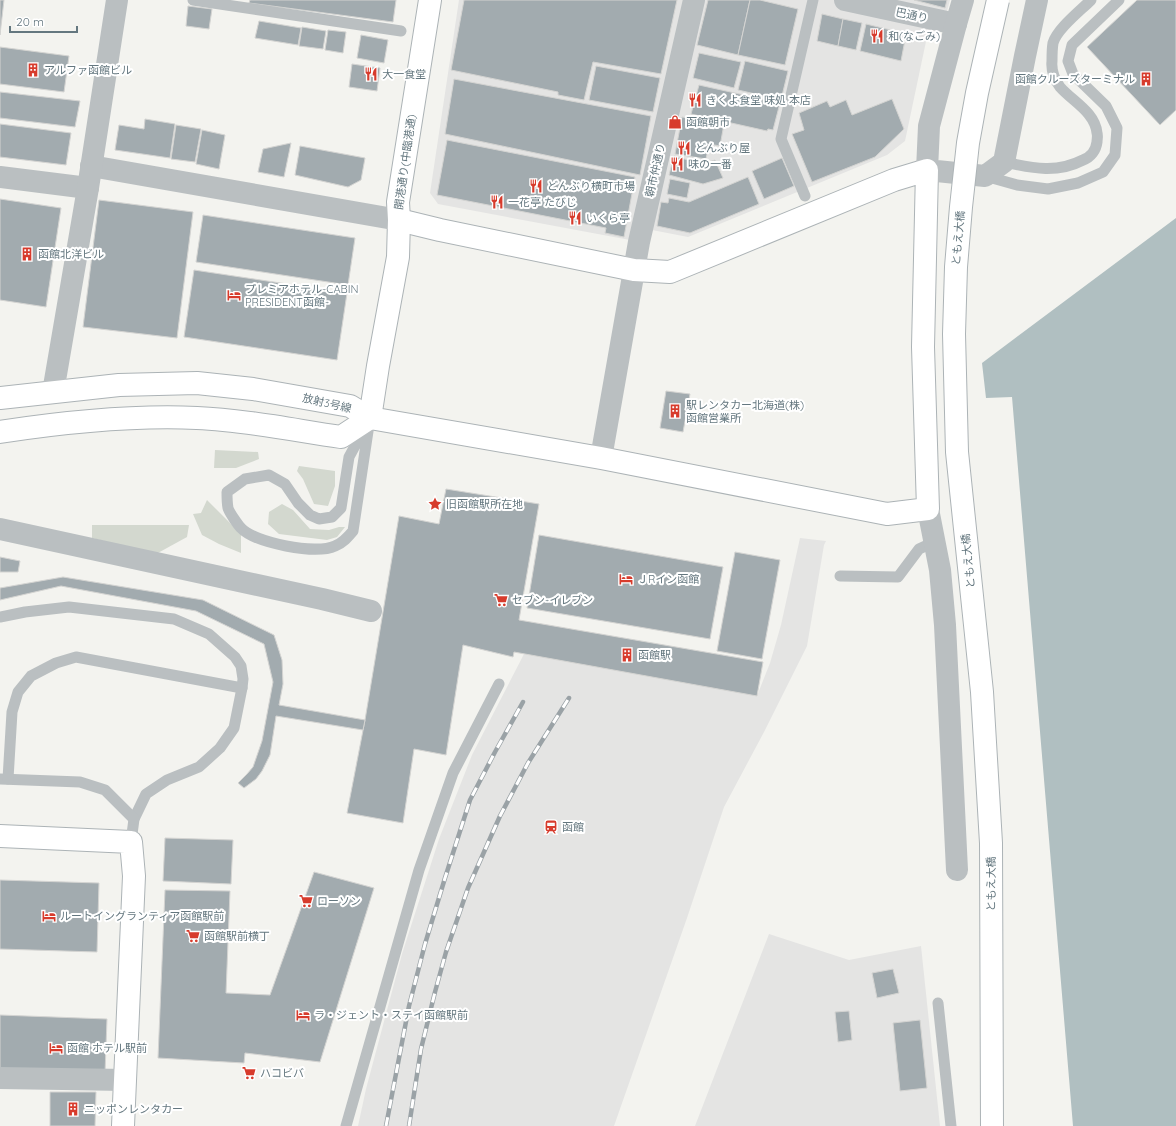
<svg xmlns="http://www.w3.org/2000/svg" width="1176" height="1126" viewBox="0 0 1176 1126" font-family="Quicksand,'Noto Sans JP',sans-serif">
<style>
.built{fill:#e4e4e3}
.green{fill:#d3d8cf}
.water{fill:#b0bfc1}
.building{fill:#a2abaf;stroke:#d4d4d2}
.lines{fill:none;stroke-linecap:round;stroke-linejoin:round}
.secondary-casing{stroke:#acb3b6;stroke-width:24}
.lane{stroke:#babfc1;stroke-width:11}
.street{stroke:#babfc1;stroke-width:22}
.secondary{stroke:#fff;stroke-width:22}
.rail-casing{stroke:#9aa2a6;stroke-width:4.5}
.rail{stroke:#fff;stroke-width:3;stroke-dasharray:9;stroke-linecap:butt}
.secondary-bridge-casing{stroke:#acb3b6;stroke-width:24;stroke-linecap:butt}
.secondary-bridge{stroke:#fff;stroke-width:22}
.labels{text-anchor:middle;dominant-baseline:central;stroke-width:4;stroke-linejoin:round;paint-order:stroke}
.street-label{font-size:11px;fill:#64777f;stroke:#fff}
.poi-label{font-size:11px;fill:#64777f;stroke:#fff;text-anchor:start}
</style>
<rect width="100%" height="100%" fill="#f3f3ef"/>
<!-- built -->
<g class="built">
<polygon points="459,0 950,0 947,11 928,32 905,141 887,155 688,237 652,230 630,240 438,204 430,193"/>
<polygon points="800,538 826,541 824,545 807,646 764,732 724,807 687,918 614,1126 358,1126 366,1089 402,954 439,839 472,755 524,654 757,696 770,663 781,625"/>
<polygon points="769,934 849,960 921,946 940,1126 695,1126"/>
</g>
<!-- green -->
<g class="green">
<polygon points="215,450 258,452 259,459 236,468 214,468"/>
<polygon points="299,466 335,471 335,486 328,506 314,504 303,479 297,471"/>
<polygon points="207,500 241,534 241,553 219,544 202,535 193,514 201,513"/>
<polygon points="282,504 293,510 310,529 329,530 339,527 345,527 337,537 327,540 279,534 268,524 269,512"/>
<polygon points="92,525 189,525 187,537 156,554 92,538"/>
</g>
<!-- water -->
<polygon class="water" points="1176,218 1176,1126 1073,1126 1012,397 986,398 982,363"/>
<!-- building -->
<g class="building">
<polygon points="0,0 4,0 0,35"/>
<polygon points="250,0 396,0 393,22 249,3"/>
<polygon points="464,0 677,0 661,74 593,62 584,100 558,95 558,92 451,70"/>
<polygon points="708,0 750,0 738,55 697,45"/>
<polygon points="750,0 760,0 798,9 785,65 738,55"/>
<polygon points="914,0 947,0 945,8"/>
<polygon points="1137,0 1176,0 1176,110 1160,125 1087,47"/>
<polygon points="188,6 212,9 209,29 186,26"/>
<polygon points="822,14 843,19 838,46 817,41"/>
<polygon points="843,19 862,23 856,50 838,46"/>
<polygon points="259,21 301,28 298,45 255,38"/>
<polygon points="866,24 899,32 905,40 901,61 860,51"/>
<polygon points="302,27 326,31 323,49 299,46"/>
<polygon points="328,30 346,32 343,53 325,50"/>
<polygon points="361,35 388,40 384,63 357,58"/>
<polygon points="0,47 69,56 64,92 0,84"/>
<polygon points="699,53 741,62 734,88 693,78"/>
<polygon points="745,61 788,71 781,100 738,90"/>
<polygon points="352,64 380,68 377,91 349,87"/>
<polygon points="596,66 660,78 653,112 589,100"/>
<polygon points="454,79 651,116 640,175 445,134"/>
<polygon points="699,85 780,103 773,130 768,129 767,131 691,114"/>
<polygon points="0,92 80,101 75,127 0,118"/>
<polygon points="892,99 904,129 875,157 812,182 792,134 804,130 799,113 827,101 830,107 846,100 852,115"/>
<polygon points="682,117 724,124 720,146 709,144 706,159 675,154"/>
<polygon points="145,119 175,124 170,158 115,150 119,125 144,129"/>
<polygon points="0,124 71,133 66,165 0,157"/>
<polygon points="176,125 201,129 195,162 171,159"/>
<polygon points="202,130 225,135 219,169 196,164"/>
<polygon points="447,140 635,177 624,237 605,233 606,228 437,195"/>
<polygon points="291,143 284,177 258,172 263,149"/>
<polygon points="300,146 365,158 361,180 348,187 295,175"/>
<polygon points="674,156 702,164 715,160 723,178 703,184 669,175"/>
<polygon points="782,158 794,186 764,199 752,171"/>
<polygon points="748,177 759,204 690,233 657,226 661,202 668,203 669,198 689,202"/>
<polygon points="670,179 690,183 687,198 667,194"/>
<polygon points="0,199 61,208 46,307 0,300"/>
<polygon points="99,200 193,212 177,338 83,327"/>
<polygon points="203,215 355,238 348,285 196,262"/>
<polygon points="194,270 347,293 337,360 184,337"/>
<polygon points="666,391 690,394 683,432 660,428"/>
<polygon points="446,489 539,504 519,620 763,662 757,696 514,652 513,657 463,645 446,755 414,749 403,823 347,813 365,720 399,516 439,524"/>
<polygon points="539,535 723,567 710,639 527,608"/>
<polygon points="735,552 780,560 762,659 717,651"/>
<polygon points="0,557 20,561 18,572 0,572"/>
<polygon points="63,577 203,600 274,635 282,660 283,684 279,705 365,720 363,730 276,716 270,755 262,771 256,779 244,788 238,783 247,774 253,767 262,741 273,682 264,644 196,611 61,586 0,600 0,588"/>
<polygon points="165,838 233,840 231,884 163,881"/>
<polygon points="314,872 374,888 320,1062 245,1053 244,1063 158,1058 165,890 230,891 226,993 270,995"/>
<polygon points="0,880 99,883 97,952 0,949"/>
<polygon points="893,969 899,993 877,998 872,973"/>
<polygon points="849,1011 852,1040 838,1042 835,1012"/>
<polygon points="0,1015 107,1019 105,1073 0,1069"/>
<polygon points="920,1020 927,1088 900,1091 893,1023"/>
<polygon points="50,1092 96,1092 95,1126 50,1126"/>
</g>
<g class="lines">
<!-- secondary casing -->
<g class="secondary-casing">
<g id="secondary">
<polyline points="0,398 119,385 197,383 253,389 350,406 370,418 601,458 887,514 928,509 923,347 927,170 894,180 670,272 634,270 440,230 399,220"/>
<polyline points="370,418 378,366 398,257 399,220 398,202 430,0"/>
<path d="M0 432C65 422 131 415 197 418 245 420 293 430 341 437L370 418"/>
<polyline points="0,836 131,842 134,876 123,1126"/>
</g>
</g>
<!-- lane -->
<g class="lane">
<polyline points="193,0 401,31"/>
<path d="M1004 162C1032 168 1056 174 1083 160 1091 157 1096 150 1097 142 1097 139 1098 136 1097 133 1095 112 1072 101 1060 87 1054 79 1051 71 1052 61 1052 56 1052 49 1053 43 1057 29 1080 11 1091 0"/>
<polyline points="985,176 1017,185 1048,189 1078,183 1103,172 1115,155 1117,128 1106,106 1073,74 1068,61 1072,45 1119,0"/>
<polyline points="805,196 781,139 813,0"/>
<path d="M370 418 353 531C348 537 343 543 335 546 316 555 255 543 241 528 238 525 229 512 228 508 227 503 227 497 227 492L245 479 269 475 285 484 298 503 310 515 319 519 332 517 341 508 349 457Z"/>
<polyline points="840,576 898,577 919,549 934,542"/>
<polyline points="0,617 25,612 69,607 174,619 209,634 235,657 241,666 243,679 242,688 234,728 220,748 199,767 167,780 146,794 134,819 131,842"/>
<polyline points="0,779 80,782 105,790 134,819"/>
<polyline points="8,779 12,712 18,692 31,676 56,663 76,657 242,688"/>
<polyline points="938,1003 951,1126"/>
<polyline points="346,1126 419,870 453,773 499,684"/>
</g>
<!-- street -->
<g class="street">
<polyline points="845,0 956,24"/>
<polyline points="963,0 956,24 929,126 927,170 985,176 1004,162 1025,56 1037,0"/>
<polyline points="91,166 399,220"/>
<polyline points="0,177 88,188"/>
<polyline points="53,392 88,188 117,0"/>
<polyline points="601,458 639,242 694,0"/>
<polyline points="928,509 940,570 945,625 957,870"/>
<polyline points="0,529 322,599 371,611"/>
<polyline points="0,1078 125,1080"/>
</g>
<!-- secondary -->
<use href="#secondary" class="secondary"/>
<!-- rail casing -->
<g class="rail-casing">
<g id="rail">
<polyline points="386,1126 409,1006 425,944 445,878 470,800 495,752 523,702"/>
<polyline points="409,1126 421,1049 435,992 446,952 468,888 500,816 528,763 569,698"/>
</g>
</g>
<!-- rail -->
<use href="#rail" class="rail"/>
<!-- secondary-bridge casing -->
<g class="secondary-bridge-casing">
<polyline id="secondary-bridge" points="992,1126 991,843 982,692 957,452 954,334 956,267 961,207 968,143 977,93 998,0"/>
</g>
<!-- secondary-bridge -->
<use href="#secondary-bridge" class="secondary-bridge"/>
</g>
<!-- icons -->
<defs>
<g id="restaurant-bare" transform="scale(1.08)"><path d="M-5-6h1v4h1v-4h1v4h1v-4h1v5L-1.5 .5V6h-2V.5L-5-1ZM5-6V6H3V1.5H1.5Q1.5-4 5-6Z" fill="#d73b2c" stroke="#fff" stroke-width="2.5" paint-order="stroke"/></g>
<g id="building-bare" transform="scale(1.08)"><path d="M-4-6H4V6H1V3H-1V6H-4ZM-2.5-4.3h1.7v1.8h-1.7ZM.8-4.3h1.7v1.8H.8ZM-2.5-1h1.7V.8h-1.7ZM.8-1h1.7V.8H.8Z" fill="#d73b2c" stroke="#fff" stroke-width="2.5" paint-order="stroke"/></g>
<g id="shop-bare" transform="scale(1.08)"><path d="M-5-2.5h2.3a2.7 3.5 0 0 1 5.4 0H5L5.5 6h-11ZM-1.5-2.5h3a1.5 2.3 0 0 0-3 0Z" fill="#d73b2c" stroke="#fff" stroke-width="2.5" paint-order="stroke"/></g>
<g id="hotel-bare" transform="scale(1.08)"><path d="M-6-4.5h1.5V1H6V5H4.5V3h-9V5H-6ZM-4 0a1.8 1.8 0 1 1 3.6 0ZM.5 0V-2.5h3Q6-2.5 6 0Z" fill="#d73b2c" stroke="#fff" stroke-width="2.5" paint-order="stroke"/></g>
<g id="sight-bare" transform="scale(1.08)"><path d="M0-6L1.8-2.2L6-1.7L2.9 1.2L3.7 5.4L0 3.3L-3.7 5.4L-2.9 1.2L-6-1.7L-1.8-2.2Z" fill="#d73b2c" stroke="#fff" stroke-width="2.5" paint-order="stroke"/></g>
<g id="supermarket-bare" transform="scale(1.08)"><path d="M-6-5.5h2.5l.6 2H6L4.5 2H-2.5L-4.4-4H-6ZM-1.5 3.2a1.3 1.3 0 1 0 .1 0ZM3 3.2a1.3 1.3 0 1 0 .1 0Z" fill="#d73b2c" stroke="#fff" stroke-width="2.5" paint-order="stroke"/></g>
<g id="station-bare" transform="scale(1.08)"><path d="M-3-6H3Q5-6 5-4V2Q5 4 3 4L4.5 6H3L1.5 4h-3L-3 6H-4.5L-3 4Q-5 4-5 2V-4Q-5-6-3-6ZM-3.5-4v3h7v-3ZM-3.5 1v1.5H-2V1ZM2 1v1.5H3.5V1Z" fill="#d73b2c" stroke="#fff" stroke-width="2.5" paint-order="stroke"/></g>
</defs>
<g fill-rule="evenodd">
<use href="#restaurant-bare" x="877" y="36"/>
<use href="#building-bare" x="33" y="70"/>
<use href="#restaurant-bare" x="371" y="74"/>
<use href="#building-bare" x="1146" y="79"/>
<use href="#restaurant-bare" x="695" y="100"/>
<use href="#shop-bare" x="675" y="122"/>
<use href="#restaurant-bare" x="684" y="148"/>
<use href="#restaurant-bare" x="677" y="164"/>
<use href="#restaurant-bare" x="536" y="186"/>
<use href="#restaurant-bare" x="497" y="202"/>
<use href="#restaurant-bare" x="575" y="218"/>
<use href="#building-bare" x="27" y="254"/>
<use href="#hotel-bare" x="234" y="295"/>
<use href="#building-bare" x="675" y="411"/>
<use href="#sight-bare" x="435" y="504"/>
<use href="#hotel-bare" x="626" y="579"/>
<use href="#supermarket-bare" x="501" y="600"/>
<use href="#building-bare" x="627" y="655"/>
<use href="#station-bare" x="551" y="827"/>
<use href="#supermarket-bare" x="306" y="901"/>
<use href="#hotel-bare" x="49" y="916"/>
<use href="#supermarket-bare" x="193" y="936"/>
<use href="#hotel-bare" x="303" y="1015"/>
<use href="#hotel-bare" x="56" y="1048"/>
<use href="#supermarket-bare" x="249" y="1073"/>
<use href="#building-bare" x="73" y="1109"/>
</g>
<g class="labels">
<!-- street labels -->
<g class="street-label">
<text transform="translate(912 15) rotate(12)">巴通り</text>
<text transform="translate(405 162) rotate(-82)">開港通り(中臨港通)</text>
<text transform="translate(655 170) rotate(-77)">朝市仲通り</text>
<text transform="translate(958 238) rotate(-85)">ともえ大橋</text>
<text transform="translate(327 403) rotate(13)">放射3号線</text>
<text transform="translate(968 561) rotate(-96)">ともえ大橋</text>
<text transform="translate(991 884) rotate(-90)">ともえ大橋</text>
</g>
<!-- poi labels -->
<g class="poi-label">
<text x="888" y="36">和(なごみ)</text>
<text x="44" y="70">アルファ函館ビル</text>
<text x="382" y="74">大一食堂</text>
<text x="1135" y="79" text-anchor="end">函館クルーズターミナル</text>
<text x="706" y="100">きくよ食堂 味処 本店</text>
<text x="686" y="122">函館朝市</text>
<text x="695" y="148">どんぶり屋</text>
<text x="688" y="164">味の一番</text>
<text x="547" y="186">どんぶり横町市場</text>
<text x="508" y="202">一花亭 たびじ</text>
<text x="586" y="218">いくら亭</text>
<text x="38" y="254">函館北洋ビル</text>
<text x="245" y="289">プレミアホテル-CABIN<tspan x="245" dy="13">PRESIDENT函館-</tspan></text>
<text x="686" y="405">駅レンタカー北海道(株)<tspan x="686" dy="13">函館営業所</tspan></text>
<text x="446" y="504">旧函館駅所在地</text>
<text x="637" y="579">ＪRイン函館</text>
<text x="512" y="600">セブン-イレブン</text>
<text x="638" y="655">函館駅</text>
<text x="562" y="827">函館</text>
<text x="317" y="901">ローソン</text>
<text x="60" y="916">ルートイングランティア函館駅前</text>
<text x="204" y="936">函館駅前横丁</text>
<text x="314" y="1015">ラ・ジェント・ステイ函館駅前</text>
<text x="67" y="1048">函館 ホテル駅前</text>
<text x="260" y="1073">ハコビバ</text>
<text x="84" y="1109">ニッポンレンタカー</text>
</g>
</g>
<!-- scale -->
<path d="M10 26v6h67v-6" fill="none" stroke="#64777f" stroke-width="2"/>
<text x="16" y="26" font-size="12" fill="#64777f" stroke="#ffffff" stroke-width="3" paint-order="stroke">20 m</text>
</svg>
